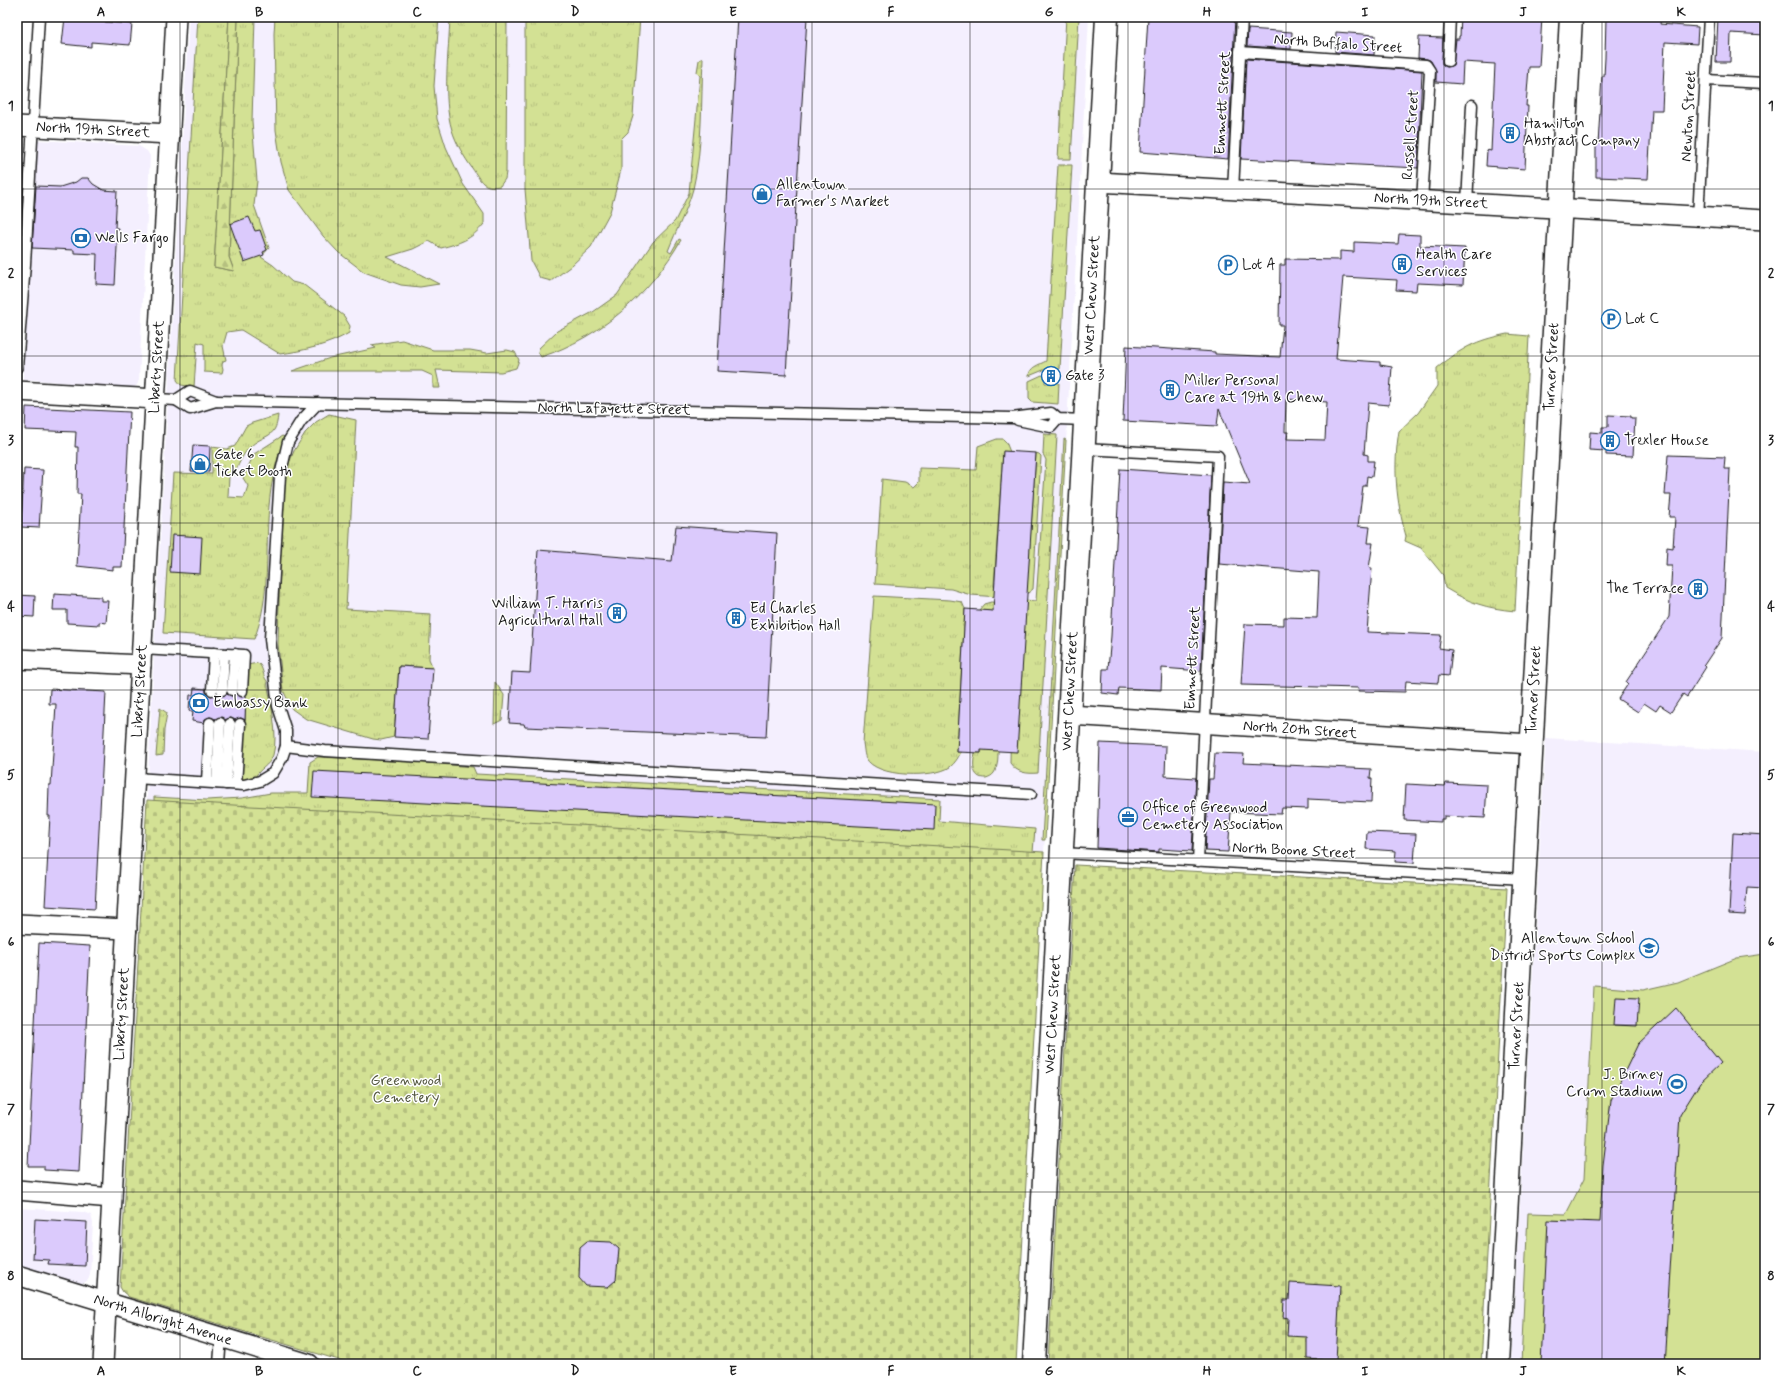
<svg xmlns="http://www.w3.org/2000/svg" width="1782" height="1381" viewBox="0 0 1782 1381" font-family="Mynerve,sans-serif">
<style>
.built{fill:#f4effe}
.grass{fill:url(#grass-tufts);stroke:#787e58}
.forest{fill:url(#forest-firs);stroke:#787e58}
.cemetery{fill:url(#cemetery-stones);stroke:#787e58}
.park{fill:#d3e194;stroke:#787e58}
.building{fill:#dbcafc;stroke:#1c1c1c;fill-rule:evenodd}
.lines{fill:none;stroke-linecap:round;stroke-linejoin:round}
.service-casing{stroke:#1c1c1c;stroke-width:13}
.minor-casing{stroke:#1c1c1c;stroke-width:22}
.tertiary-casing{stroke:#1c1c1c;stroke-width:25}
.service{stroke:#fff;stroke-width:10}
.minor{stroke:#fff;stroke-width:19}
.tertiary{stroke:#fff;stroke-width:22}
.grid{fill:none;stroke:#1c1c1c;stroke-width:1;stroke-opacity:0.55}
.labels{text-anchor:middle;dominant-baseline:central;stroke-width:3;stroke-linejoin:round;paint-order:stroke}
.street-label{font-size:15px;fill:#1c1c1c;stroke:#fff}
.poi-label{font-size:15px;fill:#1c1c1c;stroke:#fff;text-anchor:start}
.park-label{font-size:15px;fill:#535740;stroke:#fff}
.neatline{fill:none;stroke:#1c1c1c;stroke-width:1.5}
.grid-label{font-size:13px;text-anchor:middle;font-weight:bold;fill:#1c1c1c}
</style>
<defs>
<pattern id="grass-tufts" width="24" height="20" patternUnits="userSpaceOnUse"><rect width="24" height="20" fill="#d3e194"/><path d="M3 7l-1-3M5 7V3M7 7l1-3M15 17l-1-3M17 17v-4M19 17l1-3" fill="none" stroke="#b5c07f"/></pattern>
<pattern id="forest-firs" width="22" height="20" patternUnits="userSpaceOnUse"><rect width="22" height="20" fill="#d3e194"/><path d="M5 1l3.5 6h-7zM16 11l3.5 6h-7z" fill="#b5c07f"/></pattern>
<pattern id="cemetery-stones" width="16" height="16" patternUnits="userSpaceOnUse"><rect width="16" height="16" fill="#d3e194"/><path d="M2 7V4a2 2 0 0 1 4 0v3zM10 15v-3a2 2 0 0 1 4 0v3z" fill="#b5c07f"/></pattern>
</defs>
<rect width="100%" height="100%" fill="#fff"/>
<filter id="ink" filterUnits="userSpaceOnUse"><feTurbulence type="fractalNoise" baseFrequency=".025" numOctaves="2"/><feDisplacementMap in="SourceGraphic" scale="8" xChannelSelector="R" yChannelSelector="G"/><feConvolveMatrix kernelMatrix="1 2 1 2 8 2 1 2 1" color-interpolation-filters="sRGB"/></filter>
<g filter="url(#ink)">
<!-- built -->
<g class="built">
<polygon points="189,17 1089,17 1044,852 147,800 155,633"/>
<polygon points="38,140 139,146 147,151 150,156 139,380 137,385 133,388 23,379 35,146"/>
<polygon points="1546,738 1765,752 1765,1364 1511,1364"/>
<polygon points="17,1208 83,1212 91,1215 93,1223 90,1275 88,1280 84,1283 79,1283 17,1264"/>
</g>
<!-- grass -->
<g class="grass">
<path d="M198 17H229L214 267 234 271 229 257 238 17H255L252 121 257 181 254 205 269 248 261 257 273 265 292 282 304 285 344 316 350 326 349 333C329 345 303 351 280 354L241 330 227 332 223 346 226 360 223 361 222 365 223 369 222 373 204 372V344L197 342 194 387 181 385 177 380Z"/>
<path d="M275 17H439L434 86 437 119 446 147 463 184 484 214V224C471 240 460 243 441 248L429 241 413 249 387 257 439 284 420 287 401 285 364 272 338 252 323 236 289 190 281 162 276 130 274 34Z"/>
<path d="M450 17H507L506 172 505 179 500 186C483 189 481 181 472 168 464 157 456 143 452 130 442 98 449 51 450 17Z"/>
<polygon points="525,17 640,17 633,116 628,132 621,139 621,170 610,212 591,247 571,266 551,281 540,278 531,261 525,189"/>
<polygon points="1066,17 1079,17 1071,159 1058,159"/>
<path d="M703 58C701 101 703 147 693 189 687 211 676 230 668 251L671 253 679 239 681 240C650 294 601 337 541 357L538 352 539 348 557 331 593 312 617 295 653 242 675 221 689 193 700 76 697 72 699 60Z"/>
<path d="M1058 165H1072L1060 369H1046L1029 376C1029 367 1039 365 1046 361Z"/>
<path d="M1507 334 1529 336 1515 611C1485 608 1470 603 1445 588L1443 575 1421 548 1405 541 1406 536C1396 501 1393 467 1399 431L1418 413 1437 386V368C1464 347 1474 341 1507 334Z"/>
<polygon points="402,340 433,350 470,350 487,353 507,350 515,352 519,360 516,368 501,372 436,370 440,388 433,388 433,376 422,371 292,371 330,358 376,348 371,345"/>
<polygon points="1042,375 1045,377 1045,383 1059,383 1058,404 1032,402 1029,399 1029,381"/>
<polygon points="329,414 356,420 346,609 431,614 429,659 433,668 399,666 394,737 381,740 373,739 306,719 292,709 283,690 278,644 280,560 286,470 294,451 305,433 316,422"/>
<path d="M278 415C276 441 263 433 249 448 242 455 238 466 234 475L229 476 228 497 244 498 248 486 243 478 254 454 282 436 285 437C276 460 271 482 269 506 265 550 271 598 254 639L163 633 173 473 212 474V447L227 449 235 446 246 426 252 423Z"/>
<path d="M1044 434 1057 435 1038 773C1027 774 1017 773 1010 763L1013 599 1036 601 1046 460 1043 454Z"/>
<polygon points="997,439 1003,439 1006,442 1010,452 1003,452 994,586 998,597 971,595 951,589 875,584 882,479 905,482 914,487 919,482 919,468 976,470 978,446"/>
<polygon points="1064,439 1066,440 1045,840 1042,840"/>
<polygon points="1036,453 1039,454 1041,456 1033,589 1028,593 1024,593 1027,588"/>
<path d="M874 596 950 600 962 602 965 609 957 752H961C958 758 955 763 950 767 934 778 876 778 866 758 864 755 864 748 863 743Z"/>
<path d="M991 602 1002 603 998 751C998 757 998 767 994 773 992 776 989 777 986 778 971 779 973 762 975 753H981L989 611 979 610 984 604Z"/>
<path d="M258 663C264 668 262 675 267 681 270 701 279 735 273 755 269 767 259 768 255 778L244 782 240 779 245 724 247 665Z"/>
<polygon points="495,682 504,695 502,720 494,724"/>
<polygon points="160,708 167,713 164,730 163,755 156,756"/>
<polygon points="318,757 407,761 473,767 476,774 940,799 939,821 1035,829 1033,852 154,801 154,797 207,800 242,798 271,793 308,793 310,762"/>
</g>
<!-- forest -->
<polygon class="forest" points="229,17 238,17 229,257 234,271 214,267"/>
<!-- cemetery -->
<g class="cemetery">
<polygon points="147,800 1044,852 1016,1364 352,1364 129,1297 123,1292 120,1287"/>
<polygon points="1075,865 1507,888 1481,1364 1048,1364"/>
</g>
<!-- park -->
<polygon class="park" points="1765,954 1765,1364 1521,1364 1528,1213 1566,1214 1584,1179 1594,986 1643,990 1678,982 1737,958"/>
<!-- building -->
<g class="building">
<polygon points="65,17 93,17 92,21 132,24 130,45 91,42 91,47 62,44"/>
<polygon points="738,17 807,17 786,375 717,371"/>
<polygon points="1148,17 1235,17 1228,159 1140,152"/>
<polygon points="1461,17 1542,17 1539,67 1529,67 1526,106 1528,106 1525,169 1486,166 1487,150 1491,151 1495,64 1463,62 1462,84 1436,82 1436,71 1431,61 1427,59 1418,58 1419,37 1443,38 1442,64 1447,67 1453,65 1456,39 1459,39 1459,36 1460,36"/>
<polygon points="1606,17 1661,17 1660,24 1698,27 1697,44 1665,42 1662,110 1652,110 1648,179 1596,177 1596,145 1598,145 1602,76 1604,76 1605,58"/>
<polygon points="1718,17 1765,17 1765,35 1731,33 1730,62 1716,62"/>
<polygon points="1248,29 1292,32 1291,49 1247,46"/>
<polygon points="1336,32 1375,35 1374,55 1335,52"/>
<polygon points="1246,59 1422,71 1418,168 1241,159"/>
<polygon points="81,178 88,178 93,184 103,190 117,191 115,228 118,228 115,285 96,284 97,254 74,253 74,250 32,248 36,186 60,187 76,182"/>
<polygon points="17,185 23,185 19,247 17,247"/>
<polygon points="249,217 255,231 260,230 267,250 263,252 264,255 244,262 230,224"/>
<path d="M1399 234 1420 235V246L1465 248 1463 285 1417 283 1416 291 1396 290 1397 280 1343 277 1336 359 1380 362V365L1392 367 1389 405 1368 403 1364 454 1368 455V461H1374L1372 477 1367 476 1366 486H1363L1358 526 1370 527 1368 543H1373L1369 568H1372L1367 632 1441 635 1439 648 1452 650 1449 676 1439 675 1438 683 1406 681 1405 692 1358 691 1359 688 1241 685 1245 624 1284 625V617L1317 618 1319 572 1219 564 1223 482 1250 484 1219 409 1217 426 1123 421 1126 346 1215 352V354L1280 357 1283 325H1279L1280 265H1285V259L1340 260V251L1354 252V242L1398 244ZM1286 399 1327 402 1325 440 1287 439 1288 432H1285Z"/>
<polygon points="26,407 130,412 122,567 113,567 113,570 77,566 81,494 77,494 78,447 75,447 76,432 25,430"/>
<polygon points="1608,415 1631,416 1631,418 1635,418 1633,456 1606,455 1606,451 1589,450 1590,432 1602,433 1602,427 1608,427"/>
<polygon points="193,445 210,446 209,472 191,471"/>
<polygon points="1003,451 1036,453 1017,752 981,750 981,753 957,752 965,609 993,611"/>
<polygon points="1668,455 1725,457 1724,469 1730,469 1722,638 1704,665 1706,667 1687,697 1683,694 1671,712 1660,705 1656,711 1644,703 1638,712 1618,699 1628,684 1626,682 1669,617 1672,566 1666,566 1667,547 1673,548 1675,517 1669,517 1671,495 1665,495"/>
<polygon points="24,469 43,470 39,528 21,527"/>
<polygon points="1120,469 1211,475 1201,671 1162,668 1161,690 1119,688 1118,695 1102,693 1103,669 1108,669 1111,636"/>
<polygon points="676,526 777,533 766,737 525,727 524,724 509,723 512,672 530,673 538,550 672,561"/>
<polygon points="172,535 202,537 200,574 170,572"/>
<polygon points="54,594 101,597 101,601 108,601 106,623 99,622 99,625 67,623 67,610 53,610"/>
<polygon points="17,595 35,596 34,617 17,616"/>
<polygon points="399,666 433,668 428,739 394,737"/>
<polygon points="194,688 206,689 206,693 211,696 217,694 221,696 227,694 232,696 237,694 241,697 246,696 245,720 241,718 235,720 231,718 225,720 221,717 215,719 210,717 205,719 204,723 192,721 193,711 189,711 190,695 193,695"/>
<polygon points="50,689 106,692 95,909 45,906 50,816 48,816 49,785 51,785 56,704 49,704"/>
<polygon points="1100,743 1166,746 1165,776 1196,778 1192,851 1159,849 1159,852 1097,848"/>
<polygon points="1215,753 1244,754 1243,763 1371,769 1370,778 1372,778 1371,802 1308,799 1308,809 1282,808 1281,814 1231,812 1228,852 1205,851 1209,779 1213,779"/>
<polygon points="314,771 935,804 934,830 312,797"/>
<polygon points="1446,783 1487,785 1485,818 1444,816 1444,819 1441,819 1441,822 1404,820 1406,784 1445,786"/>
<polygon points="1367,832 1416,834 1414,863 1395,862 1396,851 1366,849"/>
<polygon points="1733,833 1765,835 1765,888 1747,887 1745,915 1729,914"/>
<polygon points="39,943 90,946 79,1172 44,1170 44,1166 28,1166"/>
<polygon points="1616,997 1639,998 1637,1026 1614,1025"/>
<polygon points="1676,1008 1721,1063 1700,1083 1680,1115 1664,1364 1541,1364 1548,1220 1600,1222 1603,1165 1611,1100 1638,1044"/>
<polygon points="35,1219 87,1222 85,1266 48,1264 49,1260 33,1259"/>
<polygon points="587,1241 611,1242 619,1249 616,1280 608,1287 586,1286 579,1278 580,1247"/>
<polygon points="1290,1283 1340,1286 1336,1361 1307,1359 1307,1337 1287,1336 1288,1318 1283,1317 1284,1300 1289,1300"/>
</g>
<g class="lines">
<!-- service casing -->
<g class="service-casing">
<g id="service">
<polyline points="1240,52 1426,65 1430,71 1422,201"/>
<polyline points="1448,61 1450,17"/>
<polyline points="1706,80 1765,83"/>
<polyline points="1233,190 1242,17"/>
<polyline points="1467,204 1472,105"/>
<polyline points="1698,217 1709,17"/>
<polyline points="17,367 25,264 39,17"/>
<polyline points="156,399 176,400 190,391 216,401"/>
<polyline points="176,400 190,409 216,401 1012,418 1051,413 1058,419 1085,420"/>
<polyline points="1018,420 1051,427 1058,419"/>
<polyline points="1084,449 1218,456 1198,861"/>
<polyline points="142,649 244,655 242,691"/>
<polyline points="212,690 214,653"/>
<polyline points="222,690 224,654"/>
<polyline points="232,690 235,654"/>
<polyline points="286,746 325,751 1031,794"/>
<polyline points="135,778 244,785 260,781 273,773 282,758 286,746 286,731 278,706 270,639 280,476 288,442 301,421 318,403"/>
<polyline points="207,782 210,723"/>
<polyline points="217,783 220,723"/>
<polyline points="226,784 230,724"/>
<polyline points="236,784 240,724"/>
<polyline points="1062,853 1524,879"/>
<polyline points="219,1364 221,1337"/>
</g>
</g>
<!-- minor casing -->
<g class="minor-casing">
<g id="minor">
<polyline points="17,126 170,134"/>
<polyline points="1098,182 1765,220"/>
<polyline points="17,391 156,399"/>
<polyline points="17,659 141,665"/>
<polyline points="1069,715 1532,744"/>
<polyline points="17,924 127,929"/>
<polyline points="17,1190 112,1198"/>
<polyline points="17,1275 309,1364"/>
<polyline points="103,1364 176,17"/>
</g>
</g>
<!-- tertiary casing -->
<g class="tertiary-casing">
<g id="tertiary">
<polyline points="1034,1364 1107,17"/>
<polyline points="1498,1364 1571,17"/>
</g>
</g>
<!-- service -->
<use href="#service" class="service"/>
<!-- minor -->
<use href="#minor" class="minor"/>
<!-- tertiary -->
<use href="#tertiary" class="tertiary"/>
</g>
</g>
<!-- grid -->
<path class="grid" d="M180 17V1364M338 17V1364M496 17V1364M654 17V1364M812 17V1364M970 17V1364M1128 17V1364M1286 17V1364M1444 17V1364M1602 17V1364M17 189H1765M17 356H1765M17 523H1765M17 690H1765M17 858H1765M17 1025H1765M17 1192H1765"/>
<!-- icons -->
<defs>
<g id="building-ring" transform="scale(1)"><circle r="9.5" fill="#fff" stroke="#1f6fb2" stroke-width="1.5"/><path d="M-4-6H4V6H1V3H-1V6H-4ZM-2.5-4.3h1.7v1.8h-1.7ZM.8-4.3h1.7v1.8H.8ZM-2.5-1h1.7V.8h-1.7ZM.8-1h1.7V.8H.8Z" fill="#1f6fb2"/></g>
<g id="shop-ring" transform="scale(1)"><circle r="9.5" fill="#fff" stroke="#1f6fb2" stroke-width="1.5"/><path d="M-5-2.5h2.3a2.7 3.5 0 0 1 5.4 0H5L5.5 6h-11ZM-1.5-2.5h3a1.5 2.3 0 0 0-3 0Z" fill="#1f6fb2"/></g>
<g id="bank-ring" transform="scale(1)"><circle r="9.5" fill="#fff" stroke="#1f6fb2" stroke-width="1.5"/><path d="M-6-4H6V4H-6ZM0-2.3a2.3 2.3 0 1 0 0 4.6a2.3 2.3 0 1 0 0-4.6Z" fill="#1f6fb2"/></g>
<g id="parking-ring" transform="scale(1)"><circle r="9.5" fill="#fff" stroke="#1f6fb2" stroke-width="1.5"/><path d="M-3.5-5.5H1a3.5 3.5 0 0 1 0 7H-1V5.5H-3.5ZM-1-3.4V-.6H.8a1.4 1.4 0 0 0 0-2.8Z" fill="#1f6fb2"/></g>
<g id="office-ring" transform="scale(1)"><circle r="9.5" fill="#fff" stroke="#1f6fb2" stroke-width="1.5"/><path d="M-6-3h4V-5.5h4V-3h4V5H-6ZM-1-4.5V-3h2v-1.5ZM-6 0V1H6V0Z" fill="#1f6fb2"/></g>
<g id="school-ring" transform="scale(1)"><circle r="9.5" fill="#fff" stroke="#1f6fb2" stroke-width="1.5"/><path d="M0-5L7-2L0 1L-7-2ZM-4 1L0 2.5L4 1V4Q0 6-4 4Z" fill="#1f6fb2"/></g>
<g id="stadium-ring" transform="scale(1)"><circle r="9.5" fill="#fff" stroke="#1f6fb2" stroke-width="1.5"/><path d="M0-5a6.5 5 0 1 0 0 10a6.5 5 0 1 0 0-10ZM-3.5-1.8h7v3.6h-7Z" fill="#1f6fb2"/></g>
</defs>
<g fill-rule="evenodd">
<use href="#building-ring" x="1510" y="133"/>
<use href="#shop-ring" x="762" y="194"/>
<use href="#bank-ring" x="81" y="238"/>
<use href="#building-ring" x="1402" y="264"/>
<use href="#parking-ring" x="1228" y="265"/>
<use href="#parking-ring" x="1611" y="319"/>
<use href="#building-ring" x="1051" y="376"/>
<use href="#building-ring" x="1170" y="390"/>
<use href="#building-ring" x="1610" y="441"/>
<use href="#shop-ring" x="200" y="464"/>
<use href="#building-ring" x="1698" y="589"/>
<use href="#building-ring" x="617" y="613"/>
<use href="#building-ring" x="736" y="618"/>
<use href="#bank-ring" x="199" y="703"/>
<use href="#office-ring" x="1128" y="817"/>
<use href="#school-ring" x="1649" y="948"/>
<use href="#stadium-ring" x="1677" y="1084"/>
</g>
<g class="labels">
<!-- street labels -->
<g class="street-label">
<text transform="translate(1338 44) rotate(4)">North Buffalo Street</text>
<text transform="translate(1223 103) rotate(-87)">Emmett Street</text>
<text transform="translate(1689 116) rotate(-87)">Newton Street</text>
<text transform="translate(93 130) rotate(3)">North 19th Street</text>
<text transform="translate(1411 135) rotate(-86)">Russell Street</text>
<text transform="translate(1431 201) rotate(3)">North 19th Street</text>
<text transform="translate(1092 295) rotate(-87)">West Chew Street</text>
<text transform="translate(157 367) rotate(-87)">Liberty Street</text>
<text transform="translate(1552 367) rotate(-87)">Turner Street</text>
<text transform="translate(614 409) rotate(1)">North Lafayette Street</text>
<text transform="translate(1193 658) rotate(-87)">Emmett Street</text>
<text transform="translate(1534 690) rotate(-87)">Turner Street</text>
<text transform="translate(140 691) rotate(-87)">Liberty Street</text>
<text transform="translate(1070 691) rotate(-87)">West Chew Street</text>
<text transform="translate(1300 730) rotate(4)">North 20th Street</text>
<text transform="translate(1294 851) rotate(3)">North Boone Street</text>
<text transform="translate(122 1014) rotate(-87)">Liberty Street</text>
<text transform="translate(1053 1014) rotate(-87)">West Chew Street</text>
<text transform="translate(1517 1026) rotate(-87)">Turner Street</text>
<text transform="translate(163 1320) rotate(17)">North Albright Avenue</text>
</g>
<!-- poi labels -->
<g class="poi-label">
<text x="1524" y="124">Hamilton<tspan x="1524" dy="17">Abstract Company</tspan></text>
<text x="776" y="185">Allentown<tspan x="776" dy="17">Farmer's Market</tspan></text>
<text x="95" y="238">Wells Fargo</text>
<text x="1416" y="255">Health Care<tspan x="1416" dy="17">Services</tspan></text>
<text x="1242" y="265">Lot A</text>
<text x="1625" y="319">Lot C</text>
<text x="1065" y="376">Gate 3</text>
<text x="1184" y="381">Miller Personal<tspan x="1184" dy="17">Care at 19th &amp; Chew</tspan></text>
<text x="1624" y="441">Trexler House</text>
<text x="214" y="455">Gate 6 -<tspan x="214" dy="17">Ticket Booth</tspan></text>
<text x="1684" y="589" text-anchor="end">The Terrace</text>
<text x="603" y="604" text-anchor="end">William T. Harris<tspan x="603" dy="17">Agricultural Hall</tspan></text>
<text x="750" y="609">Ed Charles<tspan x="750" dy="17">Exhibition Hall</tspan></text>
<text x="213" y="703">Embassy Bank</text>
<text x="1142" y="808">Office of Greenwood<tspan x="1142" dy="17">Cemetery Association</tspan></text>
<text x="1635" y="939" text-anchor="end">Allentown School<tspan x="1635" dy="17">District Sports Complex</tspan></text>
<text x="1663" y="1075" text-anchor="end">J. Birney<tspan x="1663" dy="17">Crum Stadium</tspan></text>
</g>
<!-- park labels -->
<g class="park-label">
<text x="406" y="1081">Greenwood<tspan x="406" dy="17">Cemetery</tspan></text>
</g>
</g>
<!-- margin -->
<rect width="1782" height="1381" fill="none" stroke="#fff" stroke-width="44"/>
<rect x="22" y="22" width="1738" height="1337" class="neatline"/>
<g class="grid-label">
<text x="101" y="16">A</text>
<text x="259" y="16">B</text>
<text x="417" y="16">C</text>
<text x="575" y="16">D</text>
<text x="733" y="16">E</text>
<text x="891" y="16">F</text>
<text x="1049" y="16">G</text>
<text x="1207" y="16">H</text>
<text x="1365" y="16">I</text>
<text x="1523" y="16">J</text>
<text x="1681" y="16">K</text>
<text x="11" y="110">1</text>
<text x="1771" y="110">1</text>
<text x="11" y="277">2</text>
<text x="1771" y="277">2</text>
<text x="11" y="444">3</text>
<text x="1771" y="444">3</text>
<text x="11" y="611">4</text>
<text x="1771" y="611">4</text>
<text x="11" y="779">5</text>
<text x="1771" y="779">5</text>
<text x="11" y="946">6</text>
<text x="1771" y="946">6</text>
<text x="11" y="1113">7</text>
<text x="1771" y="1113">7</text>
<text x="11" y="1280">8</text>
<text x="1771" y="1280">8</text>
<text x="101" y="1375">A</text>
<text x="259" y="1375">B</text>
<text x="417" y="1375">C</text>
<text x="575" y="1375">D</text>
<text x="733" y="1375">E</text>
<text x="891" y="1375">F</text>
<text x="1049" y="1375">G</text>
<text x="1207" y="1375">H</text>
<text x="1365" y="1375">I</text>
<text x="1523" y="1375">J</text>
<text x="1681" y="1375">K</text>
</g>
</svg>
